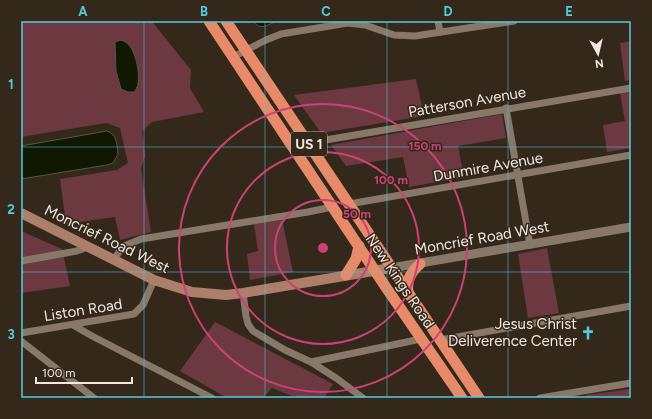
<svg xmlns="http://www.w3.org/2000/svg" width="652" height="419" viewBox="0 0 652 419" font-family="Figtree,sans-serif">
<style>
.green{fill:#6c3941;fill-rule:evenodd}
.water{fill:#101801;stroke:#545744}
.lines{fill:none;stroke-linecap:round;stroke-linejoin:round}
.minor{stroke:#877869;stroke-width:7}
.tertiary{stroke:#877869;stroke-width:9}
.secondary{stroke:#ab7f69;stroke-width:10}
.trunk{stroke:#e68a6a;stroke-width:11}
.grid{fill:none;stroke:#54cade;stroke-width:1;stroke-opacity:0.55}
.ring{fill:none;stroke:#cb4276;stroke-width:2}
.labels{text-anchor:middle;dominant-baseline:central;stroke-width:3;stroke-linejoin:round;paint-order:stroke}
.shield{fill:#34281b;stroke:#b8afa5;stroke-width:1}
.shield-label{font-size:14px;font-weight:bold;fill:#f1e9e0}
.street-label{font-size:15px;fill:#f1e9e0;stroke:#34281b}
.poi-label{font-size:15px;fill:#f1e9e0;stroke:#34281b;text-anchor:end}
.centre{fill:#cb4276;stroke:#34281b;stroke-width:2}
.ring-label{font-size:12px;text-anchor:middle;font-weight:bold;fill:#cb4276;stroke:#34281b;stroke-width:3;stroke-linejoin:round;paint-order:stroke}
.neatline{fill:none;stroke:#54cade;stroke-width:1.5}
.grid-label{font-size:13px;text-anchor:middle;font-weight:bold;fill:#54cade}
</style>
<rect width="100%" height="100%" fill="#34281b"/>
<!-- green -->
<g class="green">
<path d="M21 21H154V24L191 70 190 88 204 112 152 122 142 131 145 156 141 169 151 232 120 240 115 217 66 224 60 179 117 170 128 163 120 128 106 123 21 137ZM115 42 121 89 116 71Z"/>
<polygon points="631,41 631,80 625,81 620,43"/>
<polygon points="416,79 424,116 321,133 294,95"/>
<polygon points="631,92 631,148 607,152 603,125 625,121 620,93"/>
<polygon points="502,114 506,138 458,146 464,177 409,187 403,157 346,166 331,145"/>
<polygon points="282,220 293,272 250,280 247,254 258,251 254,224"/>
<polygon points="21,231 62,249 70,286 21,293"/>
<polygon points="547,248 559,313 528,318 518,254"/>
<polygon points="215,322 333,384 324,398 297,398 272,388 263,398 227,398 180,371"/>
<polygon points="631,389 631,398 590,398 585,395"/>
</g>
<!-- water -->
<g class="water">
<path d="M253 21H277C267 25 260 31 253 21Z"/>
<path d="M121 40C124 41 127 43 129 45 137 54 143 84 134 92H128L121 89 116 71 115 42Z"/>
<path d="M107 131C117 134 117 145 118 154L113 163 107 165 21 179V146Z"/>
</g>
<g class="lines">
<!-- minor -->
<g class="minor">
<polyline points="438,21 440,32"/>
<polyline points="233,57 266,40 281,34 348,23 365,25 394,35 415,36 514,21"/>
<polyline points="506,108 530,245"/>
<polyline points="308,143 631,88"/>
<polyline points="349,204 631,155"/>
<polyline points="114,260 122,247 141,239 308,212 332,207"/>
<polyline points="21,261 77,251 88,247"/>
<polyline points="243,293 246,316 248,324 253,331 285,350 311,362 336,378 363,398"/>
<polyline points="73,325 92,336 212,398"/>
<polyline points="21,333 134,314 143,305 154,280"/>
<polyline points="440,340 631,306"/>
<polyline points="21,341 94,398"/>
<polyline points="311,362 421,339"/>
<polyline points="540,398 631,383"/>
</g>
<!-- tertiary -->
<polyline class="tertiary" points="391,268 631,227"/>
<!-- secondary -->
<polyline class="secondary" points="21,213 154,280 192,292 226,295 243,293 391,268"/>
<!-- trunk -->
<g class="trunk">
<polyline points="209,21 385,286 462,398"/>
<polyline points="226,21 479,398"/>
<polyline points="346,275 356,259 359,246"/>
<path d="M408 293C406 280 411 272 420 264"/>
</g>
</g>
<!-- grid -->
<path class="grid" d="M144 21V398M265 21V398M387 21V398M508 21V398M21 147H631M21 272H631"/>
<!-- distance rings -->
<g class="ring">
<circle cx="323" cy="248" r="48"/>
<circle cx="323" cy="248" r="96"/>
<circle cx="323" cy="248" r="144"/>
</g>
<!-- icons -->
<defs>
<g id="church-bare" transform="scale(1.08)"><path d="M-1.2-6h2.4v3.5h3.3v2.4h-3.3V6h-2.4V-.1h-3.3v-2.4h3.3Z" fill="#54cade" stroke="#34281b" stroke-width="2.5" paint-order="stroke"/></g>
</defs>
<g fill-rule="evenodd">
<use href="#church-bare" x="588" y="333"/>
</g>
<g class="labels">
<!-- shield labels -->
<rect class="shield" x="291" y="132" width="36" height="24" rx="3"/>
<g class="shield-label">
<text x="309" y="144">US 1</text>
</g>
<!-- street labels -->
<g class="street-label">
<text transform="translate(467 102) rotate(-10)">Patterson Avenue</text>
<text transform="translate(488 167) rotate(-10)">Dunmire Avenue</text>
<text transform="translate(482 238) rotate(-10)">Moncrief Road West</text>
<text transform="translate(107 239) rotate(26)">Moncrief Road West</text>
<text transform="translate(400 281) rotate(56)">New Kings Road</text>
<text transform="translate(83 310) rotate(-9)">Liston Road</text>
</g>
<!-- poi labels -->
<g class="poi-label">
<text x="577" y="324">Jesus Christ<tspan x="577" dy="17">Deliverence Center</tspan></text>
</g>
</g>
<circle cx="323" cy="248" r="6" class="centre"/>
<g class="ring-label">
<text x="425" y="150">150 m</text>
<text x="391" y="184">100 m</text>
<text x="357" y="218">50 m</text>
</g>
<!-- border -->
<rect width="652" height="419" fill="none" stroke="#34281b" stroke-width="44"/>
<!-- north arrow -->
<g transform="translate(598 54) rotate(172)" stroke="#34281b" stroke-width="3" paint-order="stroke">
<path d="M0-3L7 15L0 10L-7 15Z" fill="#f1e9e0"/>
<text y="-6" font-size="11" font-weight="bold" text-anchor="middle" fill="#f1e9e0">N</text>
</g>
<!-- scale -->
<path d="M36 377v6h96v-6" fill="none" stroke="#f1e9e0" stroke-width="2"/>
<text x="42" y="377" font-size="12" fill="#f1e9e0" stroke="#34281b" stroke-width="3" paint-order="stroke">100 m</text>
<rect x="22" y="22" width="608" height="375" class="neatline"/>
<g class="grid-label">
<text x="83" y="16">A</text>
<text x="204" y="16">B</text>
<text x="326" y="16">C</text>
<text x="448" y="16">D</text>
<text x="569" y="16">E</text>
<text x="11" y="89">1</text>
<text x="11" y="214">2</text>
<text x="11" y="339">3</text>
</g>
</svg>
